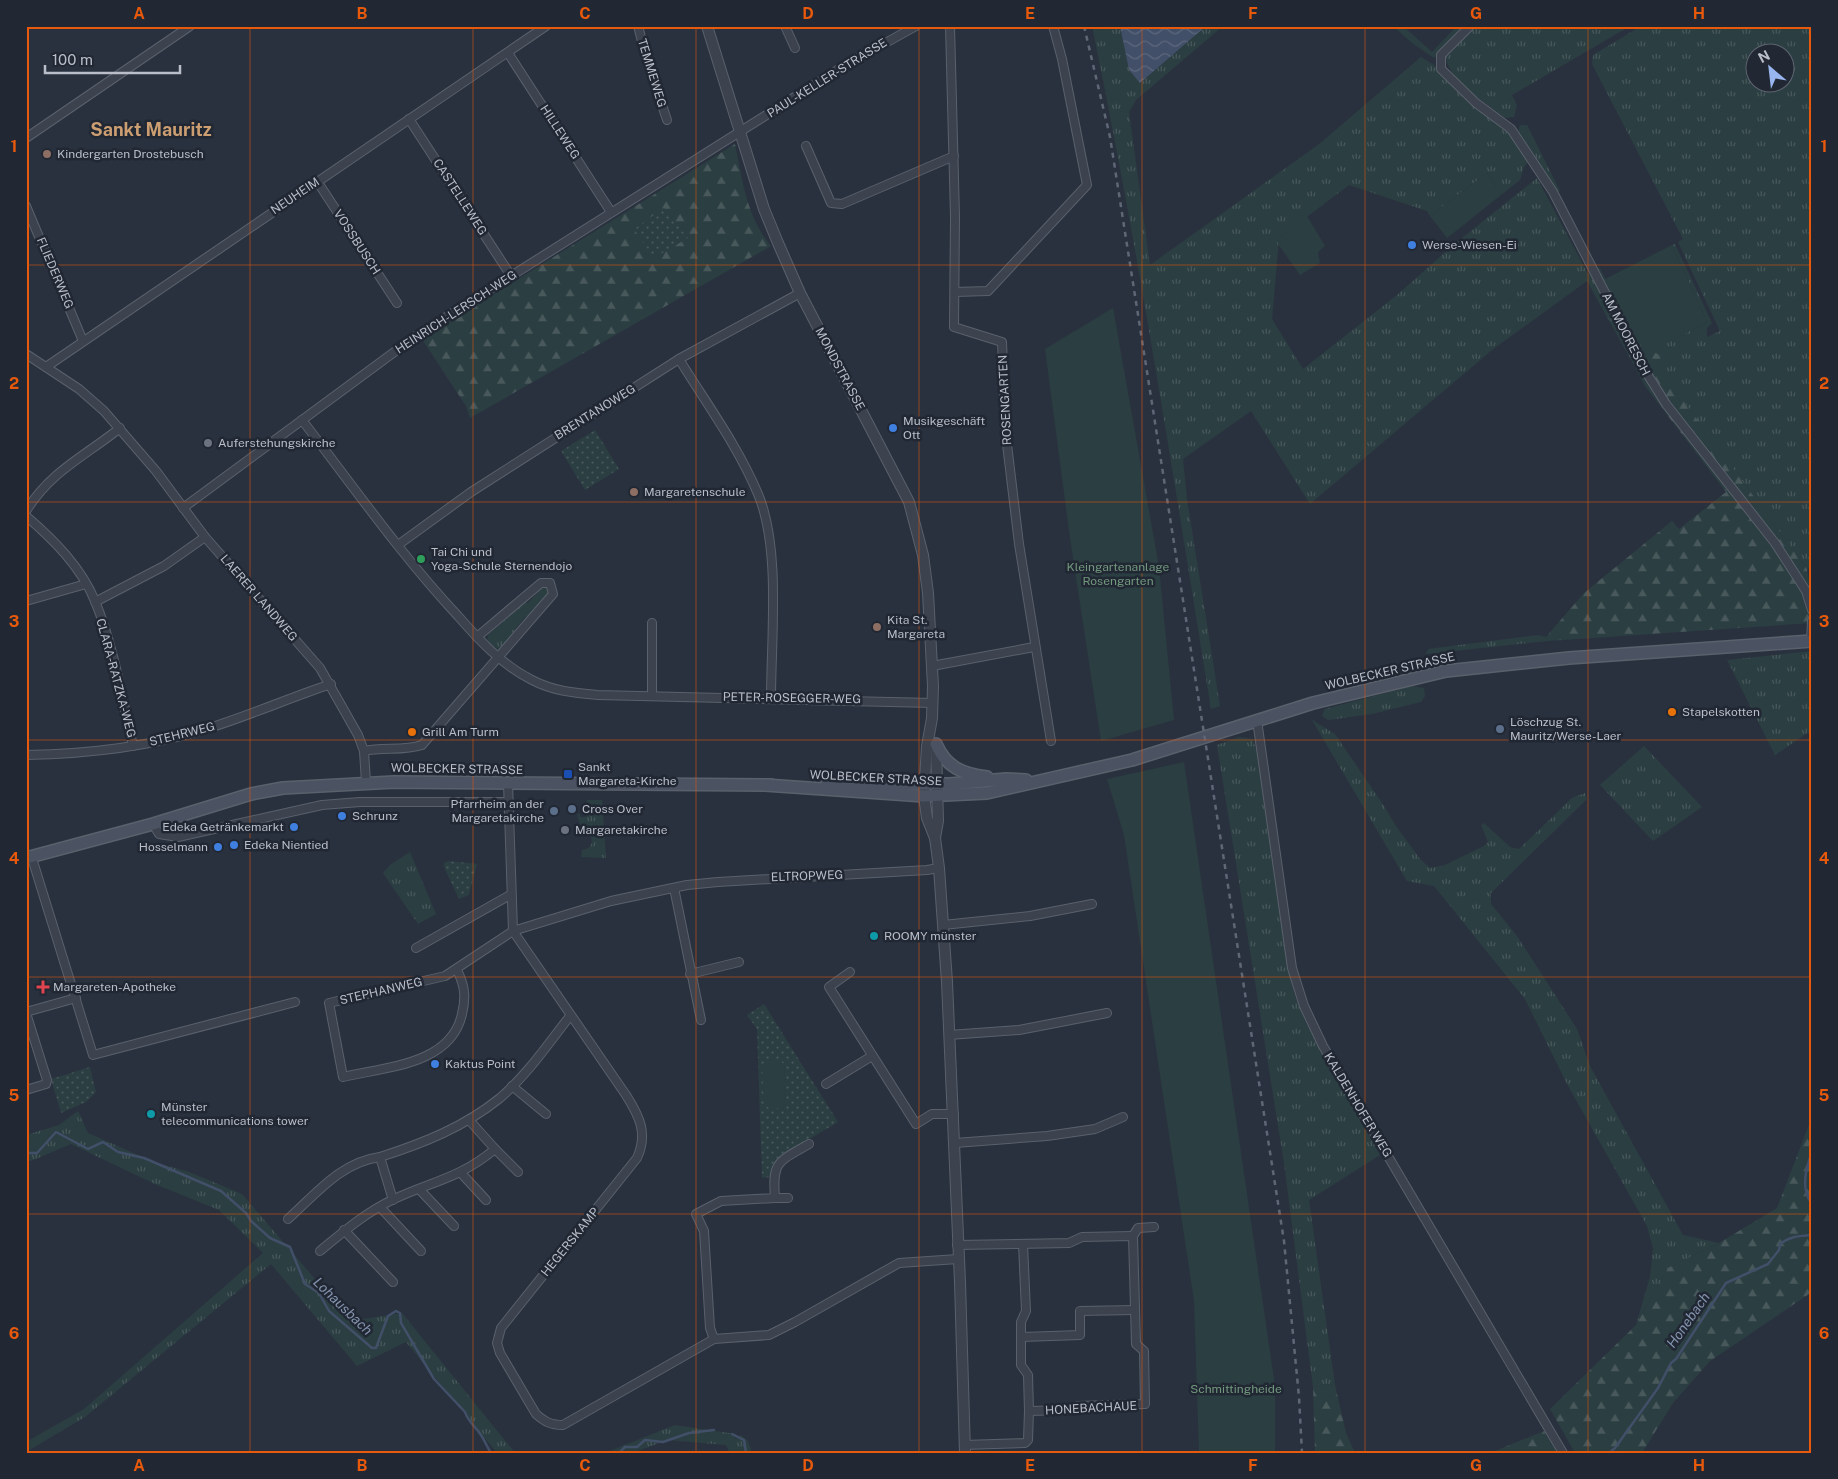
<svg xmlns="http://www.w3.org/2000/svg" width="1838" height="1479" viewBox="0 0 1838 1479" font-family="'Public Sans',sans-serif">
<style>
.grass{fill:url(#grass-tufts);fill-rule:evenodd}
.forest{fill:url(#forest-firs)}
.park{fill:url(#park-dots)}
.garden{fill:#2b3e41}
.water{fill:url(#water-waves)}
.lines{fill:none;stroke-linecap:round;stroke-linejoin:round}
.stream{stroke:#424f68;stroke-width:2.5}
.minor-casing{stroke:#5a616c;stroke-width:10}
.tertiary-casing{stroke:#5a616c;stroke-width:12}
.secondary-casing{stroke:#5a616c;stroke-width:14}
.minor{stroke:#3c434f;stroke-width:8}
.tertiary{stroke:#3c434f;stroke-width:10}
.secondary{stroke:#4b5262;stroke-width:11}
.rail{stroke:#5f6776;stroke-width:2.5;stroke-dasharray:5 5;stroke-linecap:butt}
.grid{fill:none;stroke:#e8590c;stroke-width:1;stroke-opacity:0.55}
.education-dot{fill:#8d6e63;stroke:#212834;stroke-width:2}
.shop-dot{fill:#3f7fe0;stroke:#212834;stroke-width:2}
.worship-dot{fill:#6b7280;stroke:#212834;stroke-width:2}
.leisure-dot{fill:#2e9e5b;stroke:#212834;stroke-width:2}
.food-dot{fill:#e8710a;stroke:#212834;stroke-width:2}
.service-dot{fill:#5c6f8a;stroke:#212834;stroke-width:2}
.transit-dot{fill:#1a4fb4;stroke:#212834;stroke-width:2}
.culture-dot{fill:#0f9aa8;stroke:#212834;stroke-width:2}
.health-dot{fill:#e0444e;stroke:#212834;stroke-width:2}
.labels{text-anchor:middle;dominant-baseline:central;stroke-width:5;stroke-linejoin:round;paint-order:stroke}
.street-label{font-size:12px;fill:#b9bec9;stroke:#212834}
.poi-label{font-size:12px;fill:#b9bec9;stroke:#212834;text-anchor:start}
.park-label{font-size:12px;fill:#72987d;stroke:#212834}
.water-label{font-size:14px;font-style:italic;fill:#8493ae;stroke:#212834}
.district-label{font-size:18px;font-weight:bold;fill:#cc9e71;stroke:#212834}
.neatline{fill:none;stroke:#e8590c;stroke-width:2}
.grid-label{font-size:16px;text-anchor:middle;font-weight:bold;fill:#e8590c}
</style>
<defs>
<pattern id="grass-tufts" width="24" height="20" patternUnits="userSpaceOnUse" patternTransform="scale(1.25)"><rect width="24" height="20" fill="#2b3e41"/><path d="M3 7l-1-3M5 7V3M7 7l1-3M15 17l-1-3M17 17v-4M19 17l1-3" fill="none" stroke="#48585b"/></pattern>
<pattern id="forest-firs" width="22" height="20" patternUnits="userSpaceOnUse" patternTransform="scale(1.25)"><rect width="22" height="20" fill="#2b3e41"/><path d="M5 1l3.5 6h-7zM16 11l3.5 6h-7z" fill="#48585b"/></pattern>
<pattern id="park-dots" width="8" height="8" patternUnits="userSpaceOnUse" patternTransform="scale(1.25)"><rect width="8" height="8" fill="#2b3e41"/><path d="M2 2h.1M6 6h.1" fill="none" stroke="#48585b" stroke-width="1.8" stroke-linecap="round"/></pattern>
<pattern id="water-waves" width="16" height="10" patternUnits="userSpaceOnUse" patternTransform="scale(1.25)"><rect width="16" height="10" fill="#424f68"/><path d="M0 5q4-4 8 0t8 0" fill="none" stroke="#5b677c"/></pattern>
</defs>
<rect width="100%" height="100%" fill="#29313f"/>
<!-- grass -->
<g class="grass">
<path d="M1092 26H1120L1129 69 1140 83 1206 26H1223L1136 100 1129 112 1150 265 1318 145 1421 57 1434 65 1450 83 1507 130 1529 161 1524 167 1520 180 1501 195 1487 173 1430 216 1427 211 1349 185 1279 238 1272 319 1303 369 1397 295 1452 246 1537 178 1588 274 1599 267 1646 353 1707 322 1672 245 1675 244 1712 323 1707 328V337L1720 331 1678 242 1683 239 1592 64 1593 55 1641 26H1812V567L1807 569 1662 373 1665 359 1646 354 1635 367 1587 281 1492 350 1310 504 1251 411 1183 459 1187 499 1220 706 1211 709C1174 481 1139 252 1092 26ZM1756 52H1786V82H1756Z"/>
<polygon points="1393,26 1403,26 1432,52 1457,26 1464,26 1434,58 1412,43"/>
<path d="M1476 26H1630L1512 95 1517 105 1514 117 1505 118C1486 103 1447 80 1446 56Z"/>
<polygon points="1520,125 1527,125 1560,191 1556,193 1534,154 1518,132"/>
<polygon points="543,587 547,588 548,593 527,618 525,617 515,629 516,631 502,648 497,649 487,641 488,635 525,602 528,603"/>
<polygon points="1538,635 1546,637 1548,641 1426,654 1428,649"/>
<polygon points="1812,651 1812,730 1775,755 1727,660"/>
<polygon points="1412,686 1424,688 1425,696 1421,702 1372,714 1328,720 1322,716 1325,709"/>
<polygon points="1312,720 1335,734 1384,806 1396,826 1420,859 1430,868 1445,865 1484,846 1488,842 1481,825 1484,823 1510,847 1519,849 1572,798 1585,793 1587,799 1491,893 1491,904 1517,936 1577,1029 1590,1066 1683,1235 1719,1243 1668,1268 1636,1325 1650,1277 1653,1248 1647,1226 1567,1084 1525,999 1434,886 1407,881"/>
<polygon points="1239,737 1253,739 1257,753 1286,959 1294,993 1306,1023 1380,1155 1309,1200 1335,1385 1313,1387 1284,1163 1217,745"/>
<polygon points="1644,746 1702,807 1653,841 1600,785"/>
<polygon points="587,800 602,800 606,858 581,857 582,850 589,848 592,843 591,837 583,834 577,814 580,814 580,817 587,817"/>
<polygon points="410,852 436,914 418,924 383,873 390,865"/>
<polygon points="78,1111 88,1133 154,1162 189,1172 242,1194 351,1321 402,1313 515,1453 497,1453 406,1342 357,1366 271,1264 85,1417 26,1452 26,1442 84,1409 263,1253 219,1210 155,1184 71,1144 31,1161 26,1160 26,1135 59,1125"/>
<polygon points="675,1425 736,1434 735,1439 741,1435 748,1441 752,1453 730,1453 726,1445 668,1440 632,1453 605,1453"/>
</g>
<!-- forest -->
<g class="forest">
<path d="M735 144C742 179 747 218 771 246L470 418 466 406 422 339Z"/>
<polygon points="1656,353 1666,359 1663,373 1807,569 1812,595 1812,623 1548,641 1546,637 1584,593 1672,521 1679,529 1726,492 1645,386 1635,367 1646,354"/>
<polygon points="1812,1117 1812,1292 1710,1361 1673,1403 1642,1453 1575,1453 1550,1409 1636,1325 1668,1268 1719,1243 1777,1208"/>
<polygon points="1335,1385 1346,1433 1355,1453 1315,1453 1313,1387"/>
<polygon points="1544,1431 1557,1453 1490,1453"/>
</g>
<!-- park -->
<g class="park">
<polygon points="664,208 688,238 654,258 634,229"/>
<polygon points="595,430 619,469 585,490 561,451"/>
<polygon points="448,861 477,864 469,895 459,899 444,867 444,863"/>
<path d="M764 1004 838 1122C822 1133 771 1156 770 1177L762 1178 757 1029 747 1015Z"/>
<polygon points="90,1067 96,1092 86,1102 61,1113 51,1079"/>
</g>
<!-- garden -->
<g class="garden">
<polygon points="1487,173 1501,195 1447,238 1430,216"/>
<polygon points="1307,216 1325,246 1318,252 1320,263 1300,275 1278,244 1279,238"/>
<polygon points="1672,245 1707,322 1646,354 1605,279"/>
<polygon points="1113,308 1159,567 1174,720 1101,741 1070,538 1045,349"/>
<polygon points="1184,762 1275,1386 1275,1453 1199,1453 1194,1301 1124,835 1107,779"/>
<polygon points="766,1061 780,1061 784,1064 785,1104 782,1108 769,1108 764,1104 762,1066"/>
</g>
<!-- water -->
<polygon class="water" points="1120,26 1206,26 1140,83 1129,70"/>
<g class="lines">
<!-- stream -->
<g class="stream">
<path d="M1812 1152C1806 1168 1800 1189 1812 1204"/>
<path d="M26 1153H37L56 1132 88 1149 103 1142 118 1152 144 1158 221 1191 246 1213 251 1221 270 1238 290 1247 305 1284 319 1293 329 1311 372 1348H376L388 1316 396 1311 400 1313 401 1323 434 1379 465 1412C468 1422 476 1427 481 1435 485 1441 487 1447 491 1453"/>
<polyline points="732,1434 744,1440 746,1453"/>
<polyline points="619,1453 625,1447 637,1447 645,1440 663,1442 689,1433 714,1430"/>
<path d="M1609 1453 1615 1448 1658 1388 1671 1363 1676 1359 1726 1283 1768 1264 1779 1250 1780 1244C1790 1236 1799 1236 1812 1235"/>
</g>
<!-- minor casing -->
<g class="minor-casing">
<g id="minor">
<polyline points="638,26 647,60 667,120"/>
<polyline points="785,26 795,48"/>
<polyline points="950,26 955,217 954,327 1002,342 1006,436 1019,544 1051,741"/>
<polyline points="1470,26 1441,55 1441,69 1476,103 1511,129 1553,192 1646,372 1666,404 1775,543 1806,591 1812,610"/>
<polyline points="508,53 611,212"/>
<polyline points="409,119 511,276"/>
<polyline points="26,138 190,26"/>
<polyline points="806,146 831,203 842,204 954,156"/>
<polyline points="317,181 397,303"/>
<polyline points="26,206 83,341"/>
<polyline points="955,292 988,291 1087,185 1062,59 1053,26"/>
<polyline points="26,354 79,389 104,411 156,471 205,537 320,668 358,735 364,751 366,782"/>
<path d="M679 359C706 403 738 446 758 494 781 548 771 639 771 698"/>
<polyline points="46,367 546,26"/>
<path d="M302 420C353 486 401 555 458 616 479 640 502 665 532 680 553 691 574 693 598 695L933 703"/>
<polyline points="183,508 416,336 844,66 916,26"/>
<path d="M26 511C51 471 85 456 120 428"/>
<path d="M26 516C54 540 81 567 95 601 114 647 122 698 133 746"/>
<polyline points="398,545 471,492 679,359 800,293"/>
<polyline points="26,601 86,584"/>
<polyline points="95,602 164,566 205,537"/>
<polyline points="1811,641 1812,621"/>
<polyline points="932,666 1034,647"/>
<polyline points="652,696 652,623"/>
<polyline points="1257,720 1292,968 1304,1006 1323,1046 1563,1453"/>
<path d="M364 751C383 747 404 751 422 745L553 594 550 583H541L477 637"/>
<path d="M26 755C87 754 148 747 206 729 248 716 289 698 331 684"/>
<path d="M508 783 513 931 626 1095C640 1117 648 1134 637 1158L501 1328 497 1343 500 1353 536 1414C545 1422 551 1425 563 1425L714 1339 769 1335 795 1322 899 1263 958 1259"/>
<polyline points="153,824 159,834 178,837 322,805 360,802 508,802"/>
<polyline points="31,855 93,1055 295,1002"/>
<polyline points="674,888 701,1020"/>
<polyline points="943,925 1030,916 1092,904"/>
<polyline points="416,948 510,895"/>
<path d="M457 970C465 986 466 997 462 1014 451 1065 385 1067 343 1077L329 1003 445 976 513 931 611 901 687 885 718 882 927 870 939 868"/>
<polyline points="850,972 829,987 916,1124 932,1114 954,1114"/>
<polyline points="690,974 739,962"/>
<polyline points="26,1012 76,998"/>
<polyline points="26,1013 47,1080 46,1084 26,1090"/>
<polyline points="949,1035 1019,1030 1107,1013"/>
<polyline points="826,1084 872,1056"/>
<polyline points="512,1086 546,1114"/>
<polyline points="955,1143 1047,1136 1095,1129 1123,1117"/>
<polyline points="495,1149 518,1172"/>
<polyline points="461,1173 486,1200"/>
<polyline points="420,1190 454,1226"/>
<polyline points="775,1198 788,1198"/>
<path d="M393 1200 380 1157C424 1143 464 1127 500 1098 527 1075 548 1044 570 1016"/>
<polyline points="380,1207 421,1251"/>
<path d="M288 1219C316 1194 341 1162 380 1157"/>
<polyline points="344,1230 393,1282"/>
<polyline points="1133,1236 1138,1228 1154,1227"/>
<polyline points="1023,1244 1026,1311 1021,1322 1021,1365 1028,1375 1029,1411"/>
<polyline points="957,1245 1069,1243 1082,1237 1133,1236 1136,1344 1144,1351 1145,1404 1078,1406 1068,1410 1029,1411 1028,1440 1025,1443 964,1445"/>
<path d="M320 1251C343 1232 365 1213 392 1200 432 1181 459 1179 495 1149L469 1120"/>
<polyline points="1022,1337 1080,1335 1080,1311 1135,1310"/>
<path d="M714 1339 710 1328 704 1231 696 1214 721 1201 775 1198C772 1161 778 1162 809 1144"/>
</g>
</g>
<!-- tertiary casing -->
<g class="tertiary-casing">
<g id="tertiary">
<polyline points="707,26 764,209 778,243 800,293 909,502 923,555 928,593 933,686 932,718 927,746 924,796 927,818 935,838 939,868 947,982 960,1282 965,1453"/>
<polyline points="935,838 938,821 936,744"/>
</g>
</g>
<!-- secondary casing -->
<g class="secondary-casing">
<g id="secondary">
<path d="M936 744C946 767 962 774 987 777"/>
<polyline points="827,784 950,784 1006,779 1026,780"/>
<polyline points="765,785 924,796 987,793 1132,760 1313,703 1446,671 1569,658 1812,641"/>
<polyline points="26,858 153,824 251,794 283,788 394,782 771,785"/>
</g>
</g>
<!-- minor -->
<use href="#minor" class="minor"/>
<!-- tertiary -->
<use href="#tertiary" class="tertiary"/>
<!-- secondary -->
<use href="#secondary" class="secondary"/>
<!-- rail -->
<polyline class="rail" points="1084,26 1110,137 1284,1241 1299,1397 1302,1453"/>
</g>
<!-- grid -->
<path class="grid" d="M250 26V1453M473 26V1453M696 26V1453M919 26V1453M1142 26V1453M1365 26V1453M1588 26V1453M26 265H1812M26 502H1812M26 740H1812M26 977H1812M26 1214H1812"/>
<!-- markers -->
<g class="education-dot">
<circle cx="47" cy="154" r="5"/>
<circle cx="634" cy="492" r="5"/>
<circle cx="877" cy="627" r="5"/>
</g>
<g class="shop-dot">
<circle cx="1412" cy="245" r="5"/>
<circle cx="893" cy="428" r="5"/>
<circle cx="342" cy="816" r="5"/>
<circle cx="294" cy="827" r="5"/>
<circle cx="234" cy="845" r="5"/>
<circle cx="218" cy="847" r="5"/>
<circle cx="435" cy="1064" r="5"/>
</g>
<g class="worship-dot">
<circle cx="208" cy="443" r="5"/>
<circle cx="565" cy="830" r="5"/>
</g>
<circle class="leisure-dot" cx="421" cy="559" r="5"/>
<g class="food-dot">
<circle cx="1672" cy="712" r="5"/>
<circle cx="412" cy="732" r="5"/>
</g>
<g class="service-dot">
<circle cx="1500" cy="729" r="5"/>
<circle cx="572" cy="809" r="5"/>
<circle cx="554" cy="811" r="5"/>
</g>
<rect class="transit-dot" x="563" y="769" width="10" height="10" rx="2.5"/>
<g class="culture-dot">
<circle cx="874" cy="936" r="5"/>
<circle cx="151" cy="1114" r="5"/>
</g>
<path class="health-dot" d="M40.5 979.5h5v5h5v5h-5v5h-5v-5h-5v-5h5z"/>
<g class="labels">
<!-- street labels -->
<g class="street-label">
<text transform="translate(652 73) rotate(73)">TEMMEWEG</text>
<text transform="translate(827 78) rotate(-32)">PAUL-KELLER-STRASSE</text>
<text transform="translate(560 132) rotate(57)">HILLEWEG</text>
<text transform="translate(295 196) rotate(-34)">NEUHEIM</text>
<text transform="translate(460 197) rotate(57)">CASTELLEWEG</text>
<text transform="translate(357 242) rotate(57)">VOSSBUSCH</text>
<text transform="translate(55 273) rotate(67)">FLIEDERWEG</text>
<text transform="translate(456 312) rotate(-33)">HEINRICH-LERSCH-WEG</text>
<text transform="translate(1626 334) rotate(63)">AM MOORESCH</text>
<text transform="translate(840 369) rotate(62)">MONDSTRASSE</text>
<text transform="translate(1005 400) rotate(-93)">ROSENGARTEN</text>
<text transform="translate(595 412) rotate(-32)">BRENTANOWEG</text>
<text transform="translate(259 598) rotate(49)">LAERER LANDWEG</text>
<text transform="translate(1390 671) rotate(-13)">WOLBECKER STRASSE</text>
<text transform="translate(116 678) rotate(75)">CLARA-RATZKA-WEG</text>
<text transform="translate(792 698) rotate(1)">PETER-ROSEGGER-WEG</text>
<text transform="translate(182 734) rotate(-14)">STEHRWEG</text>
<text transform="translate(457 769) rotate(1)">WOLBECKER STRASSE</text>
<text transform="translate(876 778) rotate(3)">WOLBECKER STRASSE</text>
<text transform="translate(807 876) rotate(-2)">ELTROPWEG</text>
<text transform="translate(381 991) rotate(-13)">STEPHANWEG</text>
<text transform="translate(1358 1105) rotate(59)">KALDENHOFER WEG</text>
<text transform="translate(570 1242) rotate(-51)">HEGERSKAMP</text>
<text transform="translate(1091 1408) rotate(-3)">HONEBACHAUE</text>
</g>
<!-- poi labels -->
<g class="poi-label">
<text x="57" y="154">Kindergarten Drostebusch</text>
<text x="1422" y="245">Werse-Wiesen-Ei</text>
<text x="903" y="421">Musikgeschäft<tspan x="903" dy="14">Ott</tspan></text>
<text x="218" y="443">Auferstehungskirche</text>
<text x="644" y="492">Margaretenschule</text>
<text x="431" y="552">Tai Chi und<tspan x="431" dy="14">Yoga-Schule Sternendojo</tspan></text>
<text x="887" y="620">Kita St.<tspan x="887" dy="14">Margareta</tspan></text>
<text x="1682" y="712">Stapelskotten</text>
<text x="1510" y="722">Löschzug St.<tspan x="1510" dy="14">Mauritz/Werse-Laer</tspan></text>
<text x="422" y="732">Grill Am Turm</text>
<text x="578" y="767">Sankt<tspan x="578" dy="14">Margareta-Kirche</tspan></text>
<text x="544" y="804" text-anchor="end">Pfarrheim an der<tspan x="544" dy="14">Margaretakirche</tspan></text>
<text x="582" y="809">Cross Over</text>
<text x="352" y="816">Schrunz</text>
<text x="284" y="827" text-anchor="end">Edeka Getränkemarkt</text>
<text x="575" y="830">Margaretakirche</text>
<text x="244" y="845">Edeka Nientied</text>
<text x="208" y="847" text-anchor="end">Hosselmann</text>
<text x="884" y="936">ROOMY münster</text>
<text x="53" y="987">Margareten-Apotheke</text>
<text x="445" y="1064">Kaktus Point</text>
<text x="161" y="1107">Münster<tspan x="161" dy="14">telecommunications tower</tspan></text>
</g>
<!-- park labels -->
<g class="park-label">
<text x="1118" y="567">Kleingartenanlage<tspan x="1118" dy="14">Rosengarten</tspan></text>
<text x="1236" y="1389">Schmittingheide</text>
</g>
<!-- water labels -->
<g class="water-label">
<text transform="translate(343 1306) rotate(44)">Lohausbach</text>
<text transform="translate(1688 1320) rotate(-55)">Honebach</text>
</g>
<!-- district labels -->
<g class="district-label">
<text x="151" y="129">Sankt Mauritz</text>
</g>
</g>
<!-- border -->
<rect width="1838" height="1479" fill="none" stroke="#212834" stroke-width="55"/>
<!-- north arrow -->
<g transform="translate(1770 68) rotate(332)"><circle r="24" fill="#212834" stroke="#5e6470"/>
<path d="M0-4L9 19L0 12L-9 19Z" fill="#99b5ef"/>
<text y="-8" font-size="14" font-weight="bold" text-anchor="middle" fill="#b9bec9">N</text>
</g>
<!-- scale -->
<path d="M45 65v8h135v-8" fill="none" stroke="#b9bec9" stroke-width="2.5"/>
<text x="52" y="65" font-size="15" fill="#b9bec9" stroke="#212834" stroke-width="4" paint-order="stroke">100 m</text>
<rect x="28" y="28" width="1782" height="1424" class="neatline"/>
<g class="grid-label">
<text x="139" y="19">A</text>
<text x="362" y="19">B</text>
<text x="585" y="19">C</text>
<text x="808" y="19">D</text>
<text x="1030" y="19">E</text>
<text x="1253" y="19">F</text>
<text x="1476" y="19">G</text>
<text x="1699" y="19">H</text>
<text x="14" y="152">1</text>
<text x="1824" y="152">1</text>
<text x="14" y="389">2</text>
<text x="1824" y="389">2</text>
<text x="14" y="627">3</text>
<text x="1824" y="627">3</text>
<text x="14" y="864">4</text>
<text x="1824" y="864">4</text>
<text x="14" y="1101">5</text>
<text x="1824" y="1101">5</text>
<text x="14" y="1339">6</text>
<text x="1824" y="1339">6</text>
<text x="139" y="1471">A</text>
<text x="362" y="1471">B</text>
<text x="585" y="1471">C</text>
<text x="808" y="1471">D</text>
<text x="1030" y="1471">E</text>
<text x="1253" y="1471">F</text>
<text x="1476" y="1471">G</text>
<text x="1699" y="1471">H</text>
</g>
</svg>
